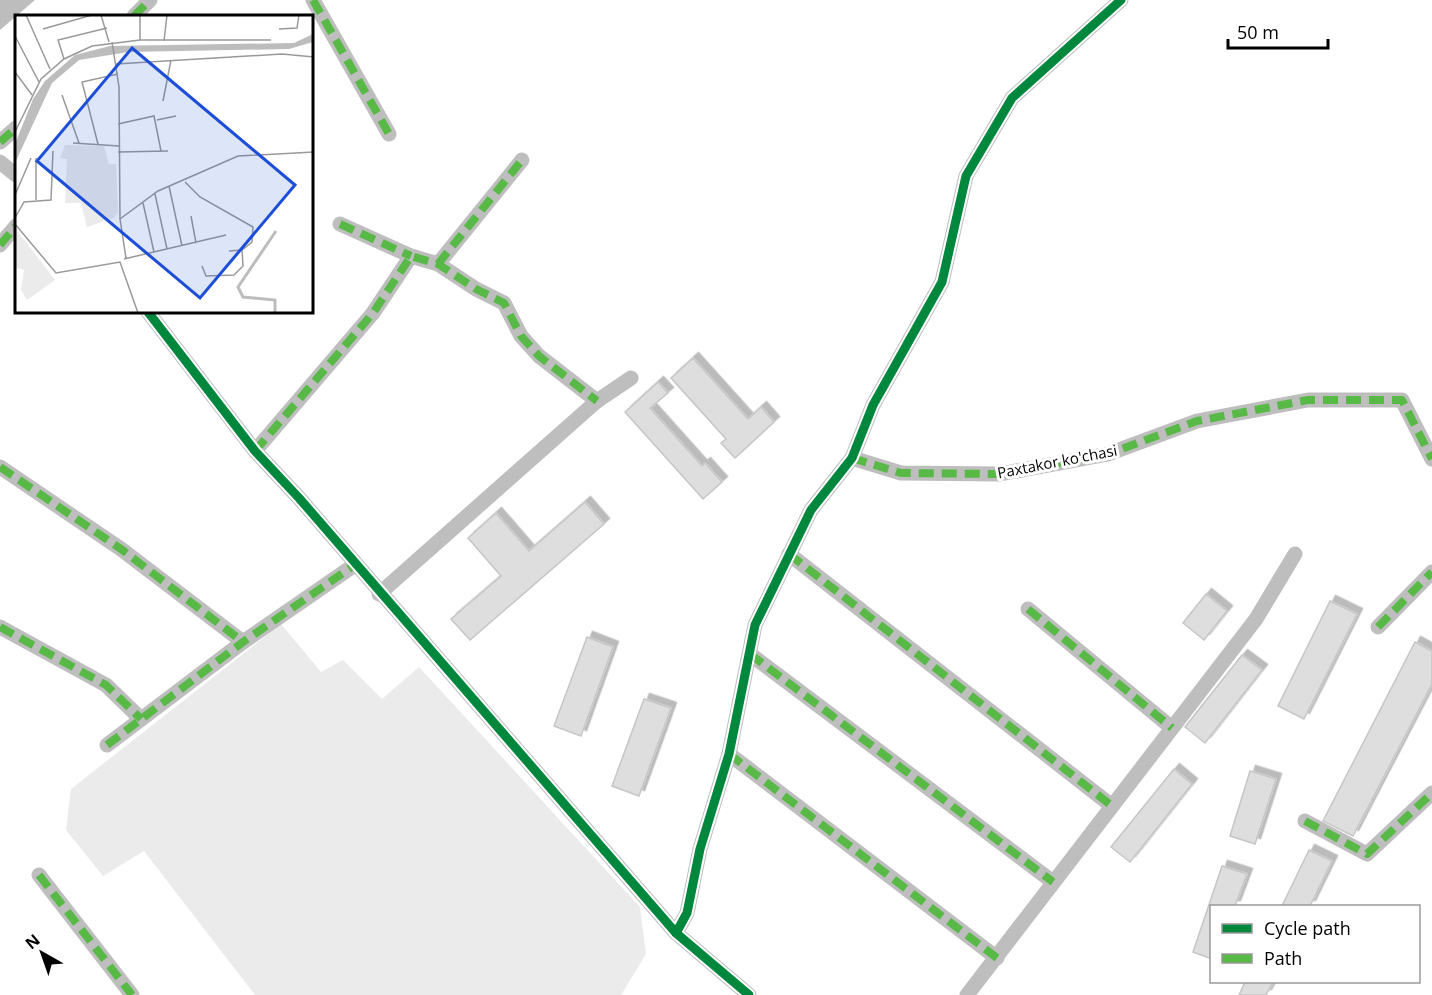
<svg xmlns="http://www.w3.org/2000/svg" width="1432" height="995" viewBox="0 0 1432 995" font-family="'Open Sans',sans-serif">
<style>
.green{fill:#ebebeb}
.water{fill:#bdbdbd}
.building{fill:#dedede;stroke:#c6c6c6;stroke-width:1.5;filter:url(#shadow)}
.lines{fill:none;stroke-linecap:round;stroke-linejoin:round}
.minor{stroke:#bebebe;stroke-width:15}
.quiet{stroke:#58b947;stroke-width:8;stroke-dasharray:15 8;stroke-linecap:butt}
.cycleway-casing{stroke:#fff;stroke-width:13}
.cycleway{stroke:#00873e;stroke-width:9}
.labels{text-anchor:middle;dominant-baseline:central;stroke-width:6;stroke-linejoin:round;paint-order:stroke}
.street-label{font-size:15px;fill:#000;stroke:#fff}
.inset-river{fill:none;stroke:#bdbdbd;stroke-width:3}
.inset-road{fill:none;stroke:#999;stroke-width:1.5}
.view{fill:#1d4ed8;fill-opacity:0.15;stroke:#1d4ed8;stroke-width:3}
.inset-edge{fill:none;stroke:#000;stroke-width:3}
</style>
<defs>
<filter id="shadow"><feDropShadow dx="5.5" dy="-5.5" stdDeviation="0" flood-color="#0004"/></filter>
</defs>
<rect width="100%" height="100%" fill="#fff"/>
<!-- green -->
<polygon class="green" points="281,624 321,672 343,660 382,699 419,667 640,907 646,954 621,995 255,995 144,851 103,876 66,830 71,789"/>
<!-- water -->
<polygon class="water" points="0,0 35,0 0,30"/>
<!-- building -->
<g class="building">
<polygon points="693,358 748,419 761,407 774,422 735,458 721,443 726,439 671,378"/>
<polygon points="658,382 668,393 650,408 702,466 705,463 722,482 703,499 625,412"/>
<polygon points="585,502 604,524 470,640 451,619 501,576 468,538 496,513 529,551"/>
<polygon points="1206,594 1227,611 1204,640 1183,623"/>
<polygon points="1330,601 1357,614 1304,719 1278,706"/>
<polygon points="587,637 613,647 581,736 554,726"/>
<polygon points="1415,642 1432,651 1432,684 1353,836 1323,821"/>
<polygon points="1242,655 1262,670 1205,743 1185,727"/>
<polygon points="644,699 671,708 639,796 612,786"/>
<polygon points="1174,769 1192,784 1130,862 1111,847"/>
<polygon points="1250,771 1276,779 1255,844 1230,836"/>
<polygon points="1309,850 1332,861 1310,906 1282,906"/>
<polygon points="1222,866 1247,874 1235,906 1212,906 1212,959 1193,952"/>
<polygon points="1245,982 1273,982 1266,995 1239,995"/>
</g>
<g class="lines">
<!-- minor -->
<g class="minor">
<polyline points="313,0 389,134"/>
<polyline points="134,16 150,0"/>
<polyline points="0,142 16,128"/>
<polyline points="0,162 16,175"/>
<polyline points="340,224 411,256"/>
<polyline points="0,245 16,226"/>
<polyline points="438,264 522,160"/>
<polyline points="148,312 255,451 299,498 676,933 749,995"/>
<polyline points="255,451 373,313 411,256 438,264 476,289 504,303 521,336 539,356 597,401"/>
<polyline points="852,458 901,473 1000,474 1108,454 1197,421 1308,400 1402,400 1432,459"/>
<polyline points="0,467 121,549 243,642"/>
<polyline points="789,554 1112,806"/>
<polyline points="379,594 597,401 631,378"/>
<polyline points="1028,609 1172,728"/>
<polyline points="0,627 106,685 141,719"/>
<polyline points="1378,627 1432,572"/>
<polyline points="750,654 1053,882"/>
<polyline points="107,745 243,642 356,564"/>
<polyline points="729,754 997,958"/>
<polyline points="1305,821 1367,854 1432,793"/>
<polyline points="39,875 132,995"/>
<polyline points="676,933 687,913 700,849 729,754 755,625 811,510 852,458 873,405 942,282 966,176 1012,98 1121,0"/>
<polyline points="967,995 1256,619 1295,554"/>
</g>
<!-- quiet -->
<g class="quiet">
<polyline points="313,0 389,134"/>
<polyline points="134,16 150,0"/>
<polyline points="0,142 16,128"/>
<polyline points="340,224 411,256"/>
<polyline points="0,245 16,226"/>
<polyline points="438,264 522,160"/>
<polyline points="255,451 373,313 411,256 438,264 476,289 504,303 521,336 539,356 597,401"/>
<polyline points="852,458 901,473 1000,474 1108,454 1197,421 1308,400 1402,400 1432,459"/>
<polyline points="0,467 121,549 243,642"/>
<polyline points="789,554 1112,806"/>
<polyline points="1028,609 1172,728"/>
<polyline points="0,627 106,685 141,719"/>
<polyline points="1378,627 1432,572"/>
<polyline points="750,654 1053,882"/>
<polyline points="107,745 243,642 356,564"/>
<polyline points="729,754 997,958"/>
<polyline points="1305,821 1367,854 1432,793"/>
<polyline points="39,875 132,995"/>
</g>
<!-- cycleway casing -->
<g class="cycleway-casing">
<g id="cycleway">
<polyline points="148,312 255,451 299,498 676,933 749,995"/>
<polyline points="676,933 687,913 700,849 729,754 755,625 811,510 852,458 873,405 942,282 966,176 1012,98 1121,0"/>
</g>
</g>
<!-- cycleway -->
<use href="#cycleway" class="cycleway"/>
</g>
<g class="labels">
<!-- street labels -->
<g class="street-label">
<text transform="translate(1057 461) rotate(-11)">Paxtakor ko'chasi</text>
</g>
</g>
<!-- overview -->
<g transform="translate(15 15)">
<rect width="298" height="298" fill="#fff"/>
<path d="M50 130 89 131 94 149H101L103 197 99 203 72 212 66 188H50L52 144 45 143ZM0 213 40 265 12 285 6 275 9 255 2 253 0 259Z" fill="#ebebeb"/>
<path d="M298 19V27L274 34 113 37 64 45 37 68 0 148V129L18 84 30 66 60 40 95 31 279 28Z" fill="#bdbdbd"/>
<path class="inset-river" d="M260 298V285L228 282 223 272 261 216"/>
<path class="inset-road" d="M11 0 35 54M86 0 94 27M28 14 77 0M264 14 282 13 284 0M0 21 24 67M125 25V0M149 26 152 0M97 27 104 72 105 204 111 243M49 44 43 25 92 13M101 49 267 39 299 42M0 57 17 80M47 80 64 128M148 86 156 45M142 105 161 101M103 109 139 101 146 136M0 117 26 64 49 44 77 31 125 25H256M58 128 104 131M83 129 67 67 103 59M103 137 153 136M21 143V185M170 167 185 182 238 212 237 227 227 235 214 236M154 171 167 231M140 179 152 234M0 180 16 143M128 188 139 237M176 201 181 228M0 203 9 187 36 185 38 136M105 204 143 176 223 141 299 137M0 209 41 258 105 247 123 298M109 244 211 220M187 251 191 261 219 260 228 251 227 235"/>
<path class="view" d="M117 33 280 170 185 283 22 146Z"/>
<rect width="298" height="298" class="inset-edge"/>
</g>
<!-- legend -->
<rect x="1210" y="905" width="210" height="78" fill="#ffffff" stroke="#999999" stroke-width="1.5"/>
<rect x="1222" y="924" width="30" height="9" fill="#00873e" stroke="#999999" stroke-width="1.5"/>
<text x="1264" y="935" font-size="18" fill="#000000">Cycle path</text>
<rect x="1222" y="954" width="30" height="9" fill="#58b947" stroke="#999999" stroke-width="1.5"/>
<text x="1264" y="965" font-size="18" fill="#000000">Path</text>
<!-- north arrow -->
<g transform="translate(42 953) rotate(320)" stroke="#ffffff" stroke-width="4.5" paint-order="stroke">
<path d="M0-4.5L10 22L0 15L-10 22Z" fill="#000000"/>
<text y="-9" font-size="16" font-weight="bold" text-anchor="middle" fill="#000000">N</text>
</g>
<!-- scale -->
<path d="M1228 39v9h100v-9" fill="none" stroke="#000000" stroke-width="3"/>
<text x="1237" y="39" font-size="18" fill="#000000" stroke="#ffffff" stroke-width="4.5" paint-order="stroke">50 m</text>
</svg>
